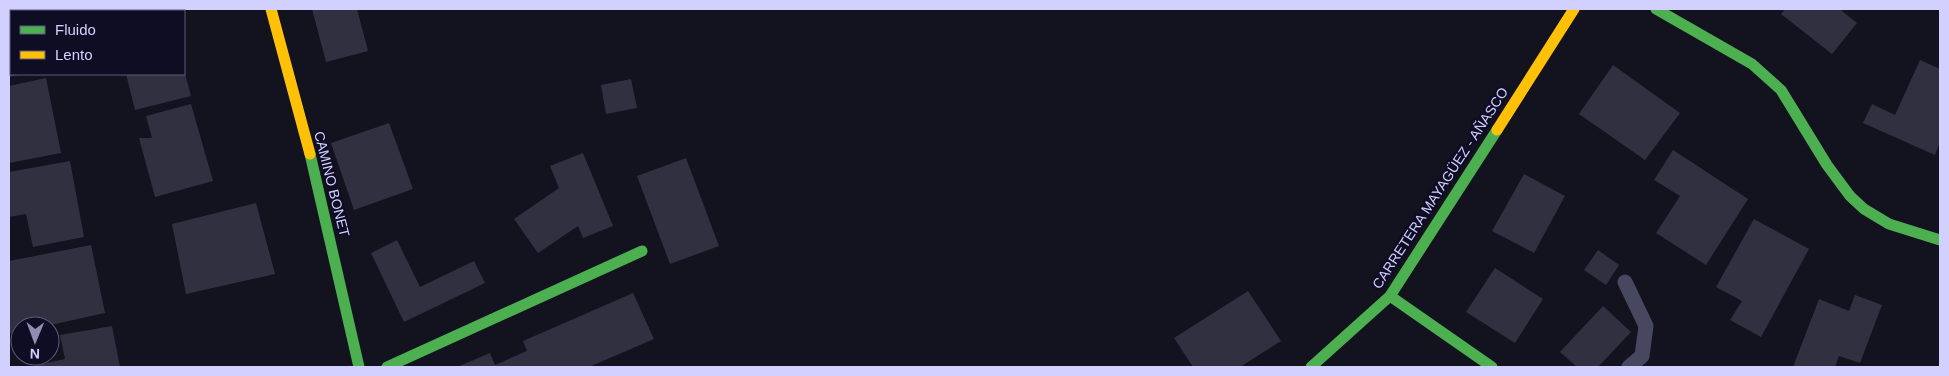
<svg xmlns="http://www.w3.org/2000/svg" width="1949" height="376" viewBox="0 0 1949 376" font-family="Arial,sans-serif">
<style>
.building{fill:#313041}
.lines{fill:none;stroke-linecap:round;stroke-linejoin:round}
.lane{stroke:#474860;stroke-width:15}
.fast{stroke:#4caf50;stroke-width:11}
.slow{stroke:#ffc107;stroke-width:11}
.labels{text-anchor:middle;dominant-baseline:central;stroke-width:5;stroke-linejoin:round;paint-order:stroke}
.street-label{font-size:14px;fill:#d1d0ff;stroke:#0f0d24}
</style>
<rect width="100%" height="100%" fill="#13121f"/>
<!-- building -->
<g class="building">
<polygon points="9,9 14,9 15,11 11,11 11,74 19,75 9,77"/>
<polygon points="115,9 162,9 162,10 115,11"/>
<polygon points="312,9 357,9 368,51 326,62"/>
<polygon points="1785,9 1843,9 1842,11 1857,23 1832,54 1781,14"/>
<polygon points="1920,60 1940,69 1940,142 1935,155 1863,123 1872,104 1895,115"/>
<polygon points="1613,65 1680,113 1645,160 1579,114"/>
<polygon points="184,70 191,96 135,110 126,74 184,74"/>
<polygon points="46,78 61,153 9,163 9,86"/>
<polygon points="631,79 637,108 606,114 601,85"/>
<polygon points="191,104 213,181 155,197 139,138 152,138 146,116"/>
<polygon points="389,123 413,189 354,210 331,143"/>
<polygon points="1673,150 1748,199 1706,265 1656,233 1680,196 1654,180"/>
<polygon points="583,153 613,226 583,238 578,226 538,253 514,219 559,188 550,166"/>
<polygon points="686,158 719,246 670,264 637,176"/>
<polygon points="70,161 84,237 33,247 26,214 9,217 9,172"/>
<polygon points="1524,174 1565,196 1534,253 1492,231"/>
<polygon points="256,203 275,274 186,294 172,224"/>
<polygon points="1754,219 1809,249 1761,337 1730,320 1742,301 1716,287"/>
<polygon points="397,240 420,287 474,261 485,283 404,322 371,253"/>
<polygon points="91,245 105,313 46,326 20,326 20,332 9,334 9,261"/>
<polygon points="1598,250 1619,265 1606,285 1584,270"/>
<polygon points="1495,268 1543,299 1515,343 1466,312"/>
<polygon points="1248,291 1281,341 1240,367 1193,367 1174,338"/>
<polygon points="633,293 654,339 589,367 457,367 490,353 495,365 527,351 523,341"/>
<polygon points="1855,295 1882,305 1860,363 1839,356 1835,367 1793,367 1819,299 1849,311"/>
<polygon points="1603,306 1631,332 1598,367 1577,367 1560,352"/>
<polygon points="112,326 120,367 28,367 65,359 60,335"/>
</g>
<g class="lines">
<!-- lane -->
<polyline class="lane" points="1625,282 1646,326 1642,356 1629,367"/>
<!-- fast -->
<g class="fast">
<polyline points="1656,9 1752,64 1781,90 1827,165 1850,196 1864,209 1889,224 1940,240"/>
<polyline points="310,154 359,367"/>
<polyline points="1390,296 1492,367"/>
<polyline points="387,367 642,251"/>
<polyline points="1311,367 1390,296 1497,130"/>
</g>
<!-- slow -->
<g class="slow">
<polyline points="271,9 310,154"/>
<polyline points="1497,130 1574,9"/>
</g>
</g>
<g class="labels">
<!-- street labels -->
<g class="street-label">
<text transform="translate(332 184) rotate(76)">CAMINO BONET</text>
<text transform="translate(1440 188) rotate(-57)">CARRETERA MAYAGÜEZ - AÑASCO</text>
</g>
</g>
<!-- border -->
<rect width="1949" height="376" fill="none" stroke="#d1d0ff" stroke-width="20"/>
<!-- legend -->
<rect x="10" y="10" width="175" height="65" fill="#0f0d24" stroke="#5d5b7c"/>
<rect x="20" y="26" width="25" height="8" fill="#4caf50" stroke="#5d5b7c"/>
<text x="55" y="35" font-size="15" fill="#d1d0ff">Fluido</text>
<rect x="20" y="51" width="25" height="8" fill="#ffc107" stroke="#5d5b7c"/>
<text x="55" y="60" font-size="15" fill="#d1d0ff">Lento</text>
<!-- north arrow -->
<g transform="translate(35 341) rotate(181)"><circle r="24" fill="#0f0d24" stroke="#5d5b7c"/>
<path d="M0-4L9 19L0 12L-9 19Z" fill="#8e8eb1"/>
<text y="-8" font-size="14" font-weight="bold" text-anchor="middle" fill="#d1d0ff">N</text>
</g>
</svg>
